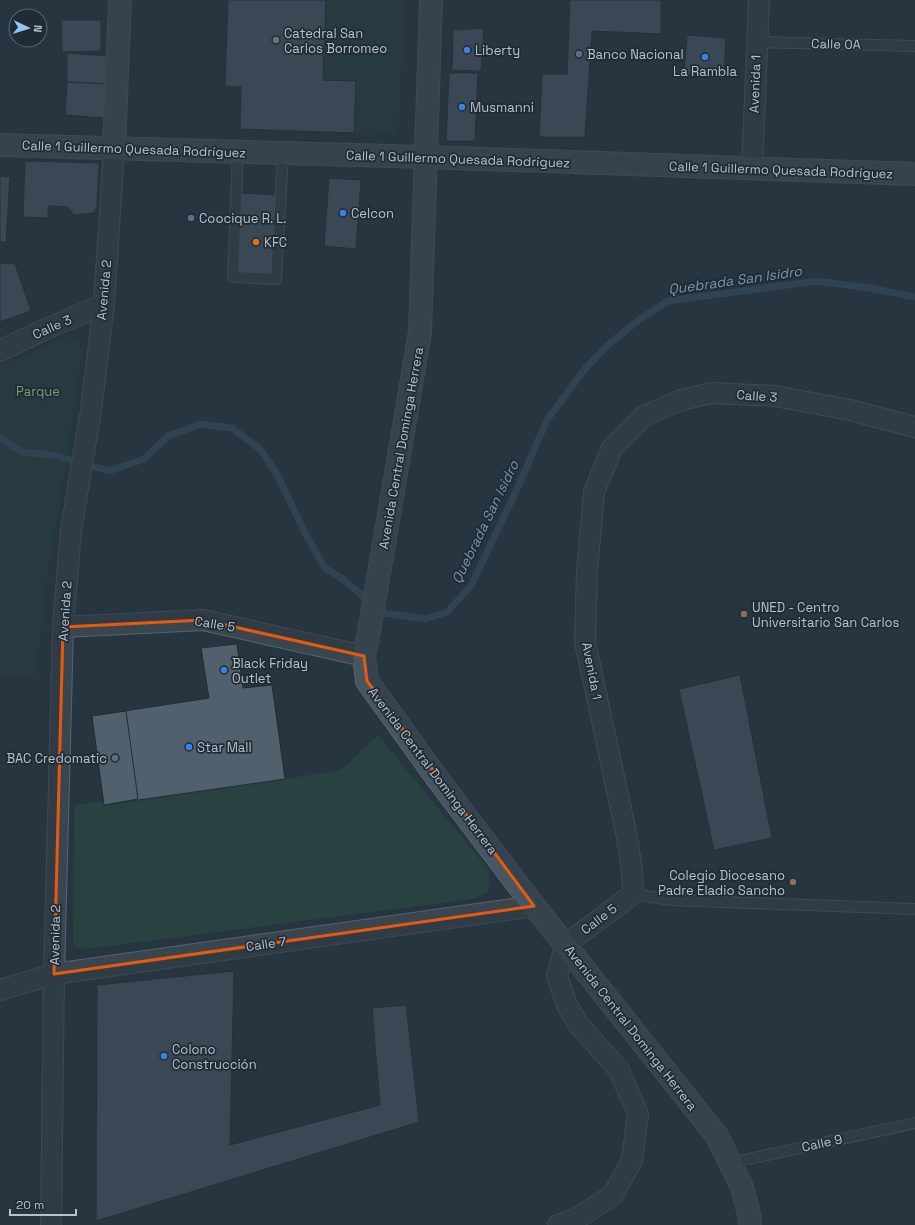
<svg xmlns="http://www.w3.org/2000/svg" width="915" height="1225" viewBox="0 0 915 1225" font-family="'Space Grotesk',sans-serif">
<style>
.green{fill:#294241}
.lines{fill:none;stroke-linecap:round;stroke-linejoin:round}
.stream{stroke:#3c5568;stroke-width:7}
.building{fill:#51606d;stroke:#212d37}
.lane-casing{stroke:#58646d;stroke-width:12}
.street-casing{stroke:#58646d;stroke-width:22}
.secondary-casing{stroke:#58646d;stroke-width:24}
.lane{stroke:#3a464f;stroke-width:10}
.street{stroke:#3a464f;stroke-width:20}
.secondary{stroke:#485662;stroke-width:22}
.marked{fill:none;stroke:#e8590c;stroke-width:3;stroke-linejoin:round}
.worship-dot{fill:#6b7280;stroke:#1f2b35;stroke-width:1.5}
.shop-dot{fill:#3f7fe0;stroke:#1f2b35;stroke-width:1.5}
.service-dot{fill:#5c6f8a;stroke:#1f2b35;stroke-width:1.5}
.food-dot{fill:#e8710a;stroke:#1f2b35;stroke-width:1.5}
.education-dot{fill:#8d6e63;stroke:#1f2b35;stroke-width:1.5}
.labels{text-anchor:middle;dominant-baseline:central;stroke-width:3.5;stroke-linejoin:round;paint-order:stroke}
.poi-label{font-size:13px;fill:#b7c1ca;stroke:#1f2b35;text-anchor:start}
.street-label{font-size:13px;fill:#b7c1ca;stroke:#1f2b35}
.park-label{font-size:13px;fill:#759f79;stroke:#1f2b35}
.water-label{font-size:14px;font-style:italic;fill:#7896ac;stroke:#1f2b35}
</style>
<rect width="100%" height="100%" fill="#263540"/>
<!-- green -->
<g class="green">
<polygon points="326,0 405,0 398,135 354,133 356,81 323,80"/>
<polygon points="66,338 75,340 82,350 68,449 47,577 36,676 0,677 0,366"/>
<polygon points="378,735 488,869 490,884 488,892 473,899 87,949 76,948 73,942 74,805 285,779 341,770"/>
</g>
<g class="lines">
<!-- stream -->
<polyline class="stream" points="0,438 22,452 53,455 109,471 144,459 168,436 201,424 232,428 261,450 278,476 305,533 325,568 341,578 384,613 425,619 447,612 471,586 518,487 547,420 584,370 608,345 640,319 668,301 817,281 869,288 915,297"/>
</g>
<!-- building -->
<g class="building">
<polygon points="228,0 326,0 323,80 356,81 354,133 240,129 241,87 225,86"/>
<polygon points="570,0 661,0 661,34 592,31 585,137 539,137 542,74 567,74"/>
<polygon points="61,20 101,20 101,51 62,52"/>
<polygon points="484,28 481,71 452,70 453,30"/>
<polygon points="687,35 726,38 724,79 684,76"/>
<polygon points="67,53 107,56 107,84 67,82"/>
<polygon points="449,73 478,73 475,141 446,141"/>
<polygon points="67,82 107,84 105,118 65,115"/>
<polygon points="25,161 99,163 97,207 94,213 74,215 68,207 48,206 48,218 23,217"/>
<polygon points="0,176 10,177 6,242 0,242"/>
<polygon points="329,178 361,180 356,249 324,246"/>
<polygon points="239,193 279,195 277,275 230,272"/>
<polygon points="0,263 15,264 31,311 0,322"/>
<polygon points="237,644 243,688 272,685 285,779 104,805 92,716 209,698 201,648"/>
<polygon points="740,675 772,838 714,850 679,689"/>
<polygon points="126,711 138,799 104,805 92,716"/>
<polygon points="234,971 230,1145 380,1105 372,1008 406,1005 419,1122 96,1221 97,985"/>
</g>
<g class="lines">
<!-- lane casing -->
<g class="lane-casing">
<g id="lane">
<polyline points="757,42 915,46"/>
<polyline points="238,152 233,277 276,279 283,154"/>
<polyline points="633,894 671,900 915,909"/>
<polyline points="730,1163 915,1123"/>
</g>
</g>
<!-- street casing -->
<g class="street-casing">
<g id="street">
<polyline points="752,169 759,0"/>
<polyline points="0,351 37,333 104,304"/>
<polyline points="63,627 203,620 364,656"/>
<polyline points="0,990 54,974 534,906"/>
<polyline points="51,1225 54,974 63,627 71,530 91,410 104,304 114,149"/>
<polyline points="558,1225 576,1219 613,1195 632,1160 638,1114 619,1070 578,1024 567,1005 557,976 565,945 633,894 632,871 627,837 585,642 587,571 594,492 612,448 644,416 681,400 712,393 775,396 850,410 915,427"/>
</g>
</g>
<!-- secondary casing -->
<g class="secondary-casing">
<g id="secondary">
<polyline points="431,0 420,332 369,632 364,656 367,681 437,778 534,906 717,1136 742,1187 749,1214 750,1225"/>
<polyline points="0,145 426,157 915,174"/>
<polyline points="114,149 120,0"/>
</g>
</g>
<!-- lane -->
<use href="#lane" class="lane"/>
<!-- street -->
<use href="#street" class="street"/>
<!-- secondary -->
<use href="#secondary" class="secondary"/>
</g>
<!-- marked area -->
<path d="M0 0H915V1225H0ZM203 620 364 656 367 681 534 906 54 974 63 627Z" fill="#263540" fill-opacity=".55" fill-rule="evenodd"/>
<path class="marked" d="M203 620 364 656 367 681 534 906 54 974 63 627Z"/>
<!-- markers -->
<circle class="worship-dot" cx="276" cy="40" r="4"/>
<g class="shop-dot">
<circle cx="467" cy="50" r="4"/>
<circle cx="705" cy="57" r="4"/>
<circle cx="462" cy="107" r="4"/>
<circle cx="343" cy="213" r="4"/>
<circle cx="224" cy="670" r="4"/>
<circle cx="189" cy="747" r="4"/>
<circle cx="164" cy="1056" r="4"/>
</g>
<g class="service-dot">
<circle cx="579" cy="54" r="4"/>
<circle cx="191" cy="218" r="4"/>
<circle cx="115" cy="758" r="4"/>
</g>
<circle class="food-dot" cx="256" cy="242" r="4"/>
<g class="education-dot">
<circle cx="744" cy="614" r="4"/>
<circle cx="793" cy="882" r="4"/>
</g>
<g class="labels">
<!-- poi labels -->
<g class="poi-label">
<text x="284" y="33">Catedral San<tspan x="284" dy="15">Carlos Borromeo</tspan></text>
<text x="475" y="50">Liberty</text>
<text x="587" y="54">Banco Nacional</text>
<text x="705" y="71" text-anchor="middle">La Rambla</text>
<text x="470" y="107">Musmanni</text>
<text x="351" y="213">Celcon</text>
<text x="199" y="218">Coocique R. L.</text>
<text x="264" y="242">KFC</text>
<text x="752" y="607">UNED - Centro<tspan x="752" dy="15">Universitario San Carlos</tspan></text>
<text x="232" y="663">Black Friday<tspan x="232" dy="15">Outlet</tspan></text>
<text x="197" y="747">Star Mall</text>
<text x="107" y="758" text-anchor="end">BAC Credomatic</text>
<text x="785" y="875" text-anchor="end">Colegio Diocesano<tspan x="785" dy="15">Padre Eladio Sancho</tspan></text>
<text x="172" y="1049">Colono<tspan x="172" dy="15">Construcción</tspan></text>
</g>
<!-- street labels -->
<g class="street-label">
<text transform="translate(836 44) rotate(1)">Calle 0A</text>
<text transform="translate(755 84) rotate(-88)">Avenida 1</text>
<text transform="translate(134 149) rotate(2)">Calle 1 Guillermo Quesada Rodríguez</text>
<text transform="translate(458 159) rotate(2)">Calle 1 Guillermo Quesada Rodríguez</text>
<text transform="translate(781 170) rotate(2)">Calle 1 Guillermo Quesada Rodríguez</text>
<text transform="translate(104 290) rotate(-85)">Avenida 2</text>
<text transform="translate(52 327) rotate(-24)">Calle 3</text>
<text transform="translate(757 396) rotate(4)">Calle 3</text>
<text transform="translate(401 448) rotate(-80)">Avenida Central Dominga Herrera</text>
<text transform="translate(65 611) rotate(-86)">Avenida 2</text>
<text transform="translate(215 624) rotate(9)">Calle 5</text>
<text transform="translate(592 671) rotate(79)">Avenida 1</text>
<text transform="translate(433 771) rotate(53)">Avenida Central Dominga Herrera</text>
<text transform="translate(599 919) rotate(-37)">Calle 5</text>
<text transform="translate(55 935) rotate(-89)">Avenida 2</text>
<text transform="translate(266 944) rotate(-8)">Calle 7</text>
<text transform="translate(631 1028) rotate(52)">Avenida Central Dominga Herrera</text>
<text transform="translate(822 1143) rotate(-12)">Calle 9</text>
</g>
<!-- park labels -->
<g class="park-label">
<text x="38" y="391">Parque</text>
</g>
<!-- water labels -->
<g class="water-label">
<text transform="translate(735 280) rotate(-8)">Quebrada San Isidro</text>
<text transform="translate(485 522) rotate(-64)">Quebrada San Isidro</text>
</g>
</g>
<!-- north arrow -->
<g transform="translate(28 28) rotate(94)"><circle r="19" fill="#1f2b35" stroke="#5c6771"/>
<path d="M0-3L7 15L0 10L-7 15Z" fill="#90c6f5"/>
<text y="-6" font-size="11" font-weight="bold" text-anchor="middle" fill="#b7c1ca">N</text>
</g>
<!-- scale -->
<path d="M10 1209v6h66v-6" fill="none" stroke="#b7c1ca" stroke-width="2"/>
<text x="16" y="1209" font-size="12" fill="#b7c1ca" stroke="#1f2b35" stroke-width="3" paint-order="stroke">20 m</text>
</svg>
